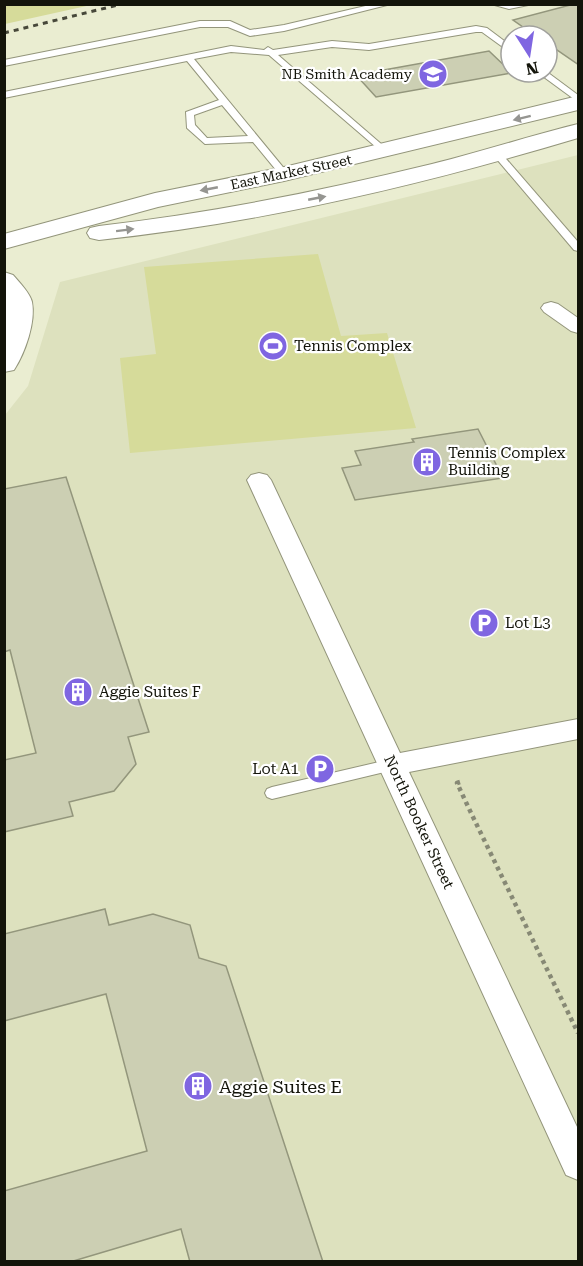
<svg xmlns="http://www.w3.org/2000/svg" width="583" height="1266" viewBox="0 0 583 1266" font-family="'Roboto Serif',serif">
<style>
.built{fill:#dde1be}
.green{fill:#d6db9a}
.building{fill:#cccfb3;stroke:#93967c;stroke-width:1.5}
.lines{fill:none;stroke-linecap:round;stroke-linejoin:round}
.lane-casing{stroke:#93957b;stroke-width:2}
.street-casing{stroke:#93957b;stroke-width:2}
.secondary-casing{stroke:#93957b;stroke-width:2}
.path{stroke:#878975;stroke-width:4.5;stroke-dasharray:4 4;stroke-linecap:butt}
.lane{fill:#fff;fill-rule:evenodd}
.street{fill:#fff;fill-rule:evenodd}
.secondary{fill:#fff;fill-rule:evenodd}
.rail{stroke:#47483a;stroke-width:3;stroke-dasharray:5 5;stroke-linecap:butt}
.oneway{fill:#959591}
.labels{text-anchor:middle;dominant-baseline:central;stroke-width:4.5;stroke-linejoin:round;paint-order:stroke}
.far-poi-label{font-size:14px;fill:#13140a;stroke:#fff;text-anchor:end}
.far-street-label{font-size:14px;fill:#13140a;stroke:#fff}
.poi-label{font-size:15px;fill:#13140a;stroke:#fff;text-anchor:start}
.street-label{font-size:15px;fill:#13140a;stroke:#fff}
.near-poi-label{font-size:18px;fill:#13140a;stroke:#fff;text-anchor:start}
</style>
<rect width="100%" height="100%" fill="#eaedd1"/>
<!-- built -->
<polygon class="built" points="578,155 578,1261 5,1262 5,415 28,386 60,282"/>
<!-- green -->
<g class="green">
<polygon points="5,4 91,4 91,5 5,24"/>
<polygon points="318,254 341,336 387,333 416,428 130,453 120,358 156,354 144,267"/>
</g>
<!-- building -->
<g class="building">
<polygon points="574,4 579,4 579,65 547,43 547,36 536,36 513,20"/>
<polygon points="489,51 512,73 376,97 356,75"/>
<polygon points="478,429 503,478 355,500 342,468 361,465 355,451 414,442 412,439"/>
<polygon points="66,477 149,732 128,737 136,764 114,791 69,802 73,816 4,832 4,760 36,753 10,650 4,652 4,489"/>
<polygon points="105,909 109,925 153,914 190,925 199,958 226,966 323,1262 190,1262 181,1229 70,1262 4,1262 4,1191 147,1151 106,994 4,1021 4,934"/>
</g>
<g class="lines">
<!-- lane casing -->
<g class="lane-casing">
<g id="lane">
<polygon points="374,4 391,4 284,31 250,36 228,27 200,27 4,66 4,60 200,21 230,21 250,30 284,25"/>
<polygon points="491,4 533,4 509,9"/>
<path d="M476 26 487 28 511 46V53L482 32H476L369 50 332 47 278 55 387 149 389 151 384 154 269 55 231 52 194 59 287 172 289 174 284 177 281 176 253 142 205 144 187 128 186 112 219 100 187 61 4 98V92L231 46 264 50 268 47 273 50 332 41 369 44ZM222 105 248 136 207 138 195 125 194 115Z"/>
<polygon points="537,72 547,72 578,95 578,102"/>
<polygon points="495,153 501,153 578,242 578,251 574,250 495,157"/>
<polygon points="392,759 397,761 399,765 397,769 272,799 267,797 265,793 267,789 272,787"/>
</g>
</g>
<!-- street casing -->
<g class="street-casing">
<g id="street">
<polygon points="551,302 558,304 578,318 578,333 571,331 544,312 541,308 544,304"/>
<polygon points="259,473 267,475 271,480 400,753 578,719 578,739 409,772 578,1129 578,1180 566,1175 247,480 251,475"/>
</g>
</g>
<!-- secondary casing -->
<g class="secondary-casing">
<g id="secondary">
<polygon points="578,96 578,110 284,181 158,207 4,249 4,234 155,193 284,167"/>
<path d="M578 124V138C422 185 262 223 99 240L90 238 87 233 90 228 99 226C212 213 322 191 432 164 481 152 529 136 578 124Z"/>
<path d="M4 272 13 275C19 282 30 293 32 302 36 322 25 353 14 370L4 372Z"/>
</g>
</g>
<!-- path -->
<polyline class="path" points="460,782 457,783 472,815 578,1033"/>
<!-- lane -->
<use href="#lane" class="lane"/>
<!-- street -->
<use href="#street" class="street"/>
<!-- secondary -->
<use href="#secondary" class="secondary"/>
<!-- rail -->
<polyline class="rail" points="4,33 122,4"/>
</g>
<!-- one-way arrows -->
<defs><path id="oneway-solid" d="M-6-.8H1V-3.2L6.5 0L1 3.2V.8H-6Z" transform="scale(1.5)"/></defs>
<g class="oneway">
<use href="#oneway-solid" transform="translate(522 118) rotate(166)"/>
<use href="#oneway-solid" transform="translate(209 189) rotate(169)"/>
<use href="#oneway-solid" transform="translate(317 198) rotate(-11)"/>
<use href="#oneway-solid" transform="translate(125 230) rotate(-7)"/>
</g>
<!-- icons -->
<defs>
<g id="school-disc" transform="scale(1.5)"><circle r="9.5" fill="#7f66e1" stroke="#fff"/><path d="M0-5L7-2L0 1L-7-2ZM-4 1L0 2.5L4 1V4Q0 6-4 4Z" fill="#fff"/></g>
<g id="stadium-disc" transform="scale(1.5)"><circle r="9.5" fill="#7f66e1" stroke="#fff"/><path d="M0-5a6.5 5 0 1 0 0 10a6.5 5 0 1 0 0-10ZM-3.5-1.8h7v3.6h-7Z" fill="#fff"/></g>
<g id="building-disc" transform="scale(1.5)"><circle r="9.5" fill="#7f66e1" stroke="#fff"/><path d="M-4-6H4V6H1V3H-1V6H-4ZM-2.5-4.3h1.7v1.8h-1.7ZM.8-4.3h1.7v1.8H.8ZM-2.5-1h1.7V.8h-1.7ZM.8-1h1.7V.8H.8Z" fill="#fff"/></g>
<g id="parking-disc" transform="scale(1.5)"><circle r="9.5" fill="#7f66e1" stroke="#fff"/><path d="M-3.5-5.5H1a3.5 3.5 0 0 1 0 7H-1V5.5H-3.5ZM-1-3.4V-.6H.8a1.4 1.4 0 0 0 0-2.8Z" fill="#fff"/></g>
</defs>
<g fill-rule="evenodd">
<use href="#school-disc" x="433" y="74"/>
<use href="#stadium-disc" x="273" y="346"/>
<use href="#building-disc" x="427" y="462"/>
<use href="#parking-disc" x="484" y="623"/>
<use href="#building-disc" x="78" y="692"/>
<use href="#parking-disc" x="320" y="769"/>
<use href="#building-disc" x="198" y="1086"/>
</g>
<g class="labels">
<!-- far-poi labels -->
<g class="far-poi-label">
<text x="412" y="74">NB Smith Academy</text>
</g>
<!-- far-street labels -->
<g class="far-street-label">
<text transform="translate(291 172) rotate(-12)">East Market Street</text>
</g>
<!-- poi labels -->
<g class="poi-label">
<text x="294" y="346">Tennis Complex</text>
<text x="448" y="453">Tennis Complex<tspan x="448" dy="17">Building</tspan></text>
<text x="505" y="623">Lot L3</text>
<text x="99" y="692">Aggie Suites F</text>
<text x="299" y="769" text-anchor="end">Lot A1</text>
</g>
<!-- street labels -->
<g class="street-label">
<text transform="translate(419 822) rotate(65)">North Booker Street</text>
</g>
<!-- near-poi labels -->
<g class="near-poi-label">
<text x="219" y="1086">Aggie Suites E</text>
</g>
</g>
<!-- border -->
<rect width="583" height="1266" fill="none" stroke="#13140a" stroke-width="12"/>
<!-- north arrow -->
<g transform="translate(529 54) rotate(168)"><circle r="28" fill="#ffffff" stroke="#a1a19d" stroke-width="1.5"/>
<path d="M0-4.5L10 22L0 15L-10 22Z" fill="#7f66e1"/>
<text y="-9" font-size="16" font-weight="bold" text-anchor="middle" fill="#13140a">N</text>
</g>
</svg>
